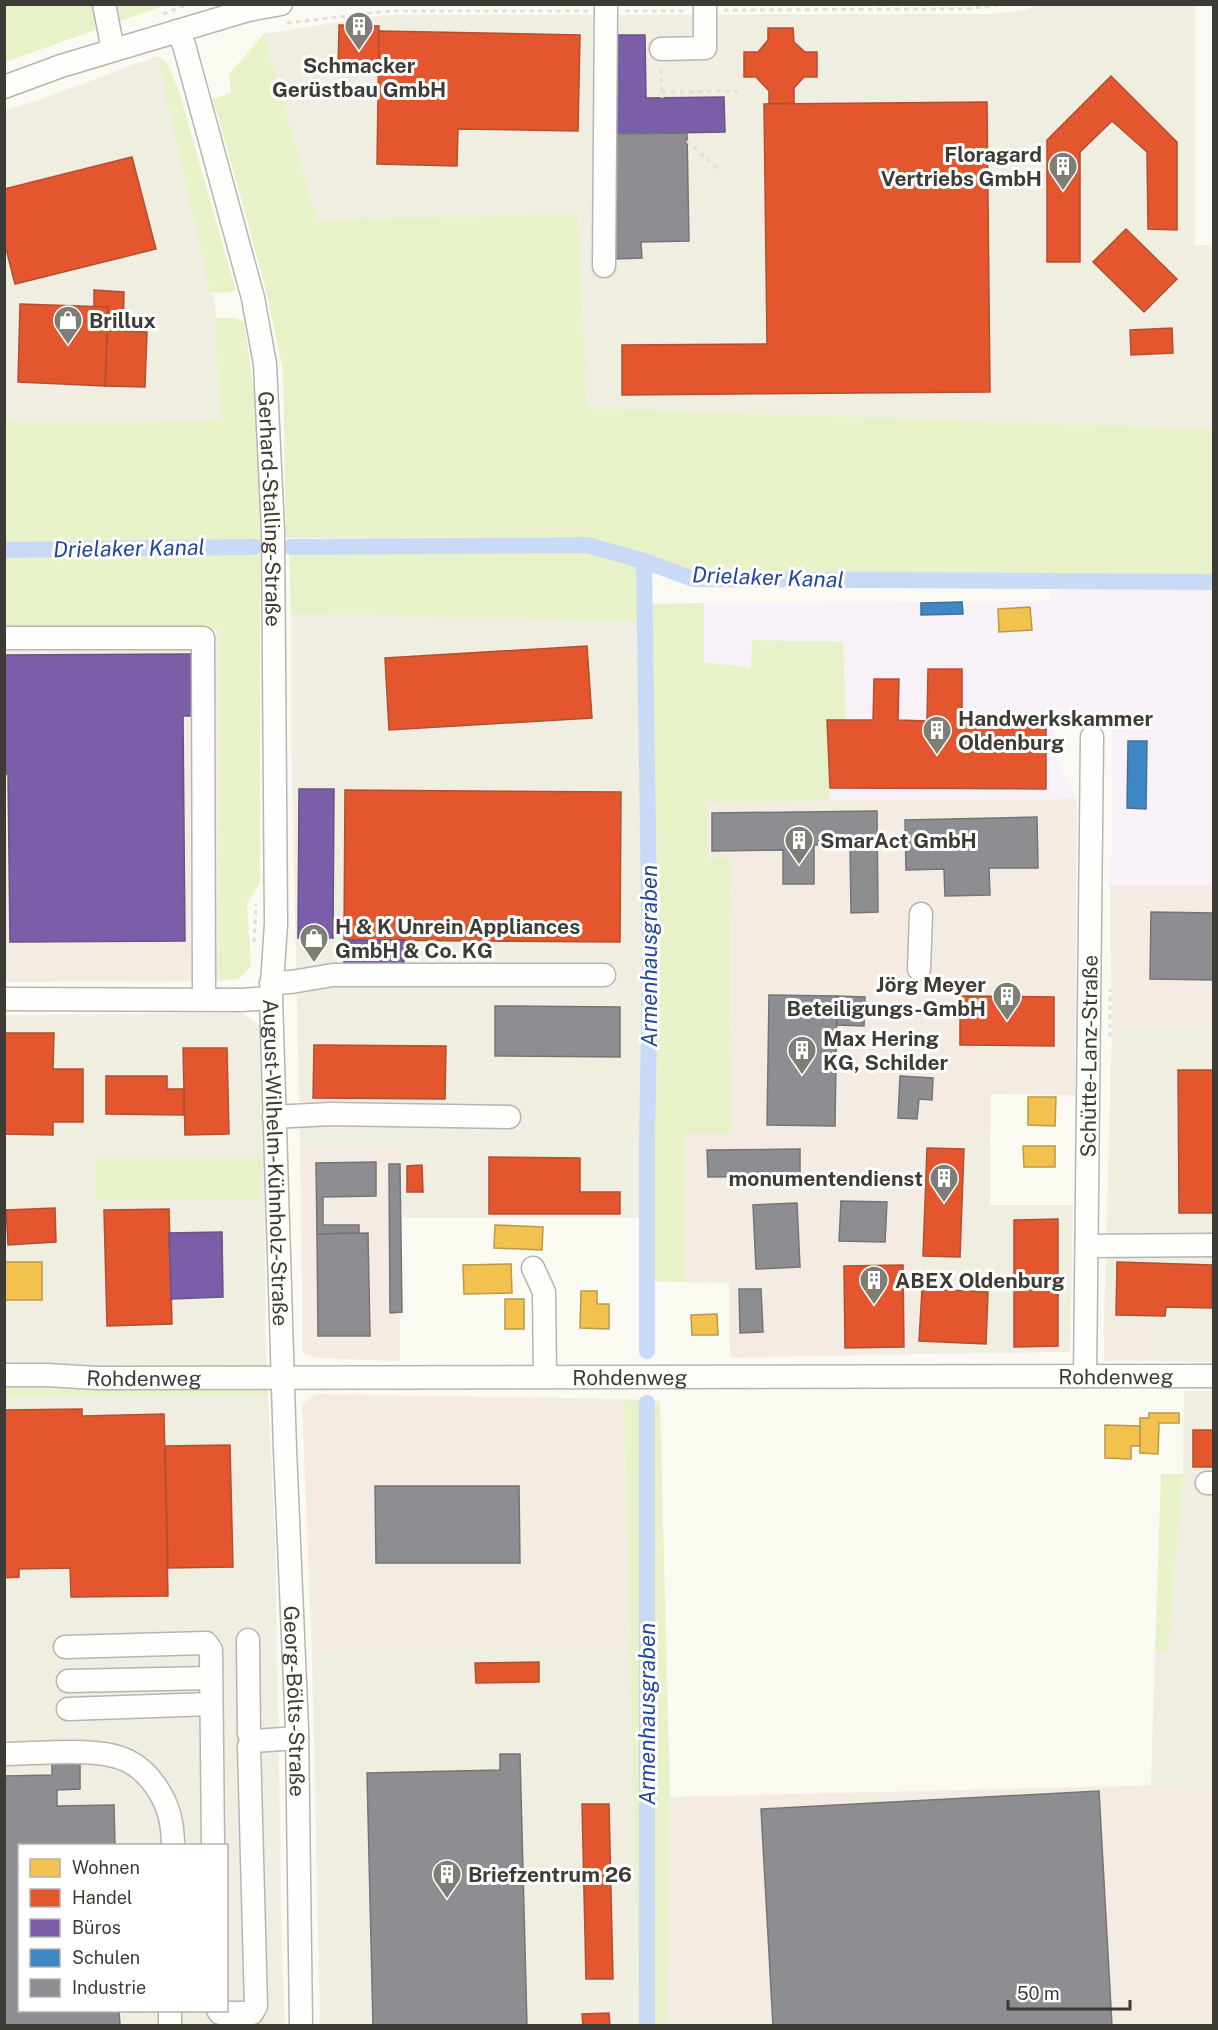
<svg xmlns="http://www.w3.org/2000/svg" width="1218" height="2030" viewBox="0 0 1218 2030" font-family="'Public Sans',sans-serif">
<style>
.built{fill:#f0eee0;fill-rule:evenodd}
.industrial{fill:#f4ebe2}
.education{fill:#f8f2f8}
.green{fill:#e8f2c9}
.homes{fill:#f2c14e;stroke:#bb9946;stroke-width:1.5}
.shops{fill:#e4572e;stroke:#b24f30;stroke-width:1.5}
.offices{fill:#7b5ea7;stroke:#685485;stroke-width:1.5}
.schools{fill:#3f88c5;stroke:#3e719a;stroke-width:1.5}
.industry{fill:#8d8d92;stroke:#757476;stroke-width:1.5}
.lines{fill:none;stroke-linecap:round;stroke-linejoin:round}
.canal{stroke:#c9daf7;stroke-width:16}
.minor-casing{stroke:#b6b5b1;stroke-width:25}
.path{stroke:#dfdfdd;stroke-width:3;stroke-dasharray:4.5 4.5;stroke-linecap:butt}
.minor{stroke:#fefefd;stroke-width:22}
.labels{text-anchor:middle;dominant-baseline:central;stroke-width:6;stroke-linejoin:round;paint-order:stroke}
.poi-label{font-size:21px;font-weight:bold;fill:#3c3b35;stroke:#fff;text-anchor:start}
.street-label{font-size:21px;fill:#3c3b35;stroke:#fff}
.water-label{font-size:22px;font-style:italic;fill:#22489d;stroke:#fff}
</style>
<rect width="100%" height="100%" fill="#faf9f2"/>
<!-- built -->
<g class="built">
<polygon points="1039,4 1195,5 1195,245 1213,245 1213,429 587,408 578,214 317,220 264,34 384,15 992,14 1027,10"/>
<polygon points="157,56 215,305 221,421 5,422 4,111 45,98"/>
<polygon points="291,614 641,621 645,974 644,1218 402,1218 401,1145 300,1146 291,728"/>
<polygon points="242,1013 260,1026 263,1035 266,1363 5,1367 4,1015"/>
<polygon points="1112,1030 1213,1030 1213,1362 1149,1361 1150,1326 1104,1325"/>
<polygon points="920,1144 990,1144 990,1205 1073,1205 1070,1352 916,1354"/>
<polygon points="1184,1391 1213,1391 1213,1784 1151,1785 1155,1652 1168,1650 1183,1474"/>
<path d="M268 1395 275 1537 282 1951 285 2025H5L4 1397ZM20 1846H226V2010H20Z"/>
<polygon points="630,1646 639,2025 320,2025 312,1654"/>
</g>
<!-- industrial -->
<g class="industrial">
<polygon points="4,629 219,629 219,981 5,982"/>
<polygon points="1077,799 1075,1095 991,1094 990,1144 921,1144 916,1354 730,1358 729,1283 684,1282 686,1132 731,1133 730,860 708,858 707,803 830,800"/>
<polygon points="1110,885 1213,885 1213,1030 1112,1030"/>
<polygon points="401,1145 400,1361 317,1358 303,1353 300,1146"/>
<polygon points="1104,1325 1150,1326 1149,1361 1104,1361"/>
<polygon points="316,1394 624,1399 630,1646 312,1654 302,1404"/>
<polygon points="1213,1784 1213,2025 668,2026 670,1797"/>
</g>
<!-- education -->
<polygon class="education" points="1051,586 1213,588 1213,885 1110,885 1113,801 1112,716 1053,710 1056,760 1077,799 830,800 707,803 647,604 1051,601"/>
<!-- green -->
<g class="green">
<polygon points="4,5 166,5 5,62"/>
<polygon points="264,34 317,220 578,214 587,408 1213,429 1213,574 695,573 582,537 286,538 283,370 264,282 217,112 212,99 231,93 229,74"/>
<polygon points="157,56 167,63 179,91 236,291 225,293 211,292"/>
<polygon points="215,318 235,318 244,322 255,397 260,529 260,884 247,903 251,967 238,979 219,981 219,629 5,629 4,422 221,421"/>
<polygon points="587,550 640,566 641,621 291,614 289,551"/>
<polygon points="704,603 704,662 751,668 752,640 843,642 846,720 827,720 830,800 707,803 708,858 730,859 731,1133 686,1133 684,1282 653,1281 655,971 647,604"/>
<rect x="96" y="1159" width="165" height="41"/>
<polygon points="266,1363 268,1395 5,1397 4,1367"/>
<polygon points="624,1399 660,1401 670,1797 668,2025 639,2025"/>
<polygon points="1161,1474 1183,1474 1168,1650 1155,1652"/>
</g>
<!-- homes -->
<g class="homes">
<polygon points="1030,607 1032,630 999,632 998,609"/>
<polygon points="1028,1097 1056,1097 1055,1126 1028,1125"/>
<polygon points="1023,1146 1055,1146 1055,1167 1024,1167"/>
<polygon points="495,1225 543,1227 542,1250 494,1248"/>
<rect x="4" y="1262" width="38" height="38"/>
<polygon points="511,1264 512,1293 464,1294 463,1265"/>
<polygon points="581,1291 597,1291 597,1304 609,1304 609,1329 580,1328"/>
<rect x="505" y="1299" width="19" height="30"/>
<polygon points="717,1314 718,1335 692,1335 691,1315"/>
<polygon points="1149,1413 1179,1413 1179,1423 1159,1423 1158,1454 1140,1453 1140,1418 1149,1418"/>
<polygon points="1105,1425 1140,1426 1140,1446 1131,1446 1131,1459 1105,1458"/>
</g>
<!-- shops -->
<g class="shops">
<polygon points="339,25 379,26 379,72 338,71"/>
<polygon points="768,28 793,28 794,42 805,52 817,52 817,77 804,77 794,88 794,103 769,104 769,91 756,77 744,77 744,52 758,52 768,40"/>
<polygon points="379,31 580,35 578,131 458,129 457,166 377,164"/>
<polygon points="1111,76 1177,142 1177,230 1148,229 1147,152 1112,121 1080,152 1080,262 1047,262 1047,140"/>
<polygon points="987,102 990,392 622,395 622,345 767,344 764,104"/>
<polygon points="132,157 156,249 15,284 4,241 4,189"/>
<polygon points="1126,229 1177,279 1144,312 1093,262"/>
<polygon points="94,290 124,292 123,331 147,332 145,387 105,386 108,307 94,307"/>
<polygon points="20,304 108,307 105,386 18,382"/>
<polygon points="1172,328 1173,353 1131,355 1130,330"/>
<polygon points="587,646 592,718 389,730 385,658"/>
<polygon points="928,669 962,669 962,721 1046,722 1046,789 830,788 827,720 873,720 874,679 899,679 898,720 927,721"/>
<polygon points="345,790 621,792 620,942 344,940"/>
<polygon points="960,996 1054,997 1054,1046 960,1045"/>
<polygon points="4,1033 54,1033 53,1069 83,1069 83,1122 53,1122 53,1135 4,1134"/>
<polygon points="314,1045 446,1046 445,1099 313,1098"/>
<polygon points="183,1048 227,1048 229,1134 185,1135"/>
<polygon points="1178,1070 1214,1070 1214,1213 1179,1213"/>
<polygon points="106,1076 167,1076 167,1089 184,1089 184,1115 106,1114"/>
<polygon points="927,1148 964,1149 960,1257 923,1256"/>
<polygon points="489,1157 580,1158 580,1192 620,1192 620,1214 489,1214"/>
<polygon points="422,1165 423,1192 407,1192 407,1166"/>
<polygon points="55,1208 56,1242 8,1245 6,1210"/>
<polygon points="169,1209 172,1324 107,1326 104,1210"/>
<polygon points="1058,1219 1058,1346 1014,1347 1014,1220"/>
<polygon points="1117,1262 1212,1265 1212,1308 1166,1307 1165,1316 1116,1315"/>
<polygon points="903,1265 904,1347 845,1348 844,1266"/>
<polygon points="922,1273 939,1273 938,1290 922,1289"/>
<polygon points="922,1289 988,1292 986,1344 919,1341"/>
<polygon points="82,1409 82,1416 164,1414 168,1596 71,1597 70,1568 19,1569 19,1577 4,1578 4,1410"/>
<rect x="1193" y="1430" width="21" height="37"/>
<polygon points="230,1445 233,1567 168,1568 165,1446"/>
<polygon points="539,1662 539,1682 476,1683 475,1663"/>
<polygon points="582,1804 609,1804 613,1979 586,1979"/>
<polygon points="609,2013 610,2026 583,2026 582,2014"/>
</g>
<!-- offices -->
<g class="offices">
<polygon points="610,35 645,35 646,98 724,97 725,132 612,134"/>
<polygon points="193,654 193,716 183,716 185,941 10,942 8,774 4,774 4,655"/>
<polygon points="299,789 334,789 333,938 298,938"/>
<rect x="344" y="940" width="60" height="28"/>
<polygon points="222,1232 223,1297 171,1299 169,1233"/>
</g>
<!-- schools -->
<g class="schools">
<polygon points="962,602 963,614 921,615 921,603"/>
<polygon points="1128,741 1147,741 1146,809 1127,808"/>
</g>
<!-- industry -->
<g class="industry">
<polygon points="687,133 689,241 641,242 642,258 614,259 612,134"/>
<polygon points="877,811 878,912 851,913 850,844 814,845 814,884 783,884 783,850 712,851 712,813"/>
<polygon points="1037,817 1038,868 989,868 990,895 945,896 944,869 906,870 905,820"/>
<polygon points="1151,912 1214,913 1214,980 1150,979"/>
<polygon points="769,995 837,996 835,1126 767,1125"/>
<polygon points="837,996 865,997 864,1026 837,1025"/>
<polygon points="495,1006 620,1007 620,1057 495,1056"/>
<polygon points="900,1076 933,1078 932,1100 919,1099 917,1119 898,1118"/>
<polygon points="800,1149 800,1176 708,1177 707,1150"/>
<polygon points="376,1162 376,1196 323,1197 323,1225 359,1225 359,1233 317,1234 316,1163"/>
<polygon points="389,1164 400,1164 402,1312 390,1313"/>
<polygon points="841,1201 887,1202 885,1242 839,1241"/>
<polygon points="797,1203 800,1267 756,1269 753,1205"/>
<polygon points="368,1233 370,1336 318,1336 317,1234"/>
<polygon points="739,1289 761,1289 763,1332 740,1333"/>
<polygon points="375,1486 519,1486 520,1563 376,1563"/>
<polygon points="500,1754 520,1754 527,2026 373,2026 367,1773 500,1770"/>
<polygon points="52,1761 80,1761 80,1789 57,1790 57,1806 114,1805 115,1846 20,1846 20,2010 119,2010 120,2026 4,2026 4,1776 52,1775"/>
<polygon points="1099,1791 1112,2026 773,2026 761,1809"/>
</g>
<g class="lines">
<!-- canal -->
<g class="canal">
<polyline points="291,547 587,545 644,561 693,579 1214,582"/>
<polyline points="4,550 254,547"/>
<polyline points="644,561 650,971 647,1141 647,1351"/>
<polyline points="647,2026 647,1403"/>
</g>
<!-- minor casing -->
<g class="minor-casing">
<g id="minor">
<polyline points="104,4 113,50"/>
<path id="s1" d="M177 31 184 45 253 298 265 364 273 531 276 924 271 998 285 1450 297 1729 301 2026"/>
<polyline points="661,49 705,48 705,4"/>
<polyline points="4,87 61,66 248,10 281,4"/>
<polyline points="604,266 606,4"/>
<polyline points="4,638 203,638 204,999"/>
<polyline points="919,969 921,914"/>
<polyline points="271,983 291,982 333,975 604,975"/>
<polyline points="4,999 241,1000 271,998"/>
<polyline points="274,1117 330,1114 509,1117"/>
<polyline points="1087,1246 1214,1245"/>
<polyline points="533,1268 544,1292 545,1377"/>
<path id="s2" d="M4 1375H46L97 1378 1214 1376"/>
<path id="s3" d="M1085 1376 1092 737"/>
<polyline points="1207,1483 1214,1483"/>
<polyline points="248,1640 249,1734 254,1741"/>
<polyline points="65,1647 206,1643 211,1650 213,1846"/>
<polyline points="68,1681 210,1678"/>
<polyline points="68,1709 211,1704"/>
<path d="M4 1754C36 1754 101 1746 128 1761 142 1768 152 1779 160 1793 170 1809 173 1827 173 1846"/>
<polyline points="218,2010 220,2013 252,2013 256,2006 249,1746 254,1741 297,1738"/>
<polyline points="170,2026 170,2010"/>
</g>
</g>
<!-- path -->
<g class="path">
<polyline points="724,10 967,9 1005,4"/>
<polyline points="625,11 688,11"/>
<polyline points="163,14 189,4"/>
<polyline points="287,23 390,11 589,11"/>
<polyline points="661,69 662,98"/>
<polyline points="662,92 738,91"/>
<polyline points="687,141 719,170"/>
<polyline points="254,942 256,904"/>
<polyline points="1110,1037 1110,989"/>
</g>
<!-- minor -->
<use href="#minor" class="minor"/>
</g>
<!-- icons -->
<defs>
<g id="building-pin" transform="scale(1.5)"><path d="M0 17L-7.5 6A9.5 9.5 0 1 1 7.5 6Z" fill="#7e7e77" stroke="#fff"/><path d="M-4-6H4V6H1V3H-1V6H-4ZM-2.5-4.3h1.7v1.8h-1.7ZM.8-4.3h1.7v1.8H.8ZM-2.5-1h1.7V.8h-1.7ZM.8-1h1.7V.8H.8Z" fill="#fff"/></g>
<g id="shop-pin" transform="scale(1.5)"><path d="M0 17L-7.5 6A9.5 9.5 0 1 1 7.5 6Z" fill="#7e7e77" stroke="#fff"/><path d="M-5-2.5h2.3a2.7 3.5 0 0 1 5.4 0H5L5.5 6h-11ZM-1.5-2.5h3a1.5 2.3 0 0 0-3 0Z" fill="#fff"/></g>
</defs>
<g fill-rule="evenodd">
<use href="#building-pin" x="359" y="26"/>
<use href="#building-pin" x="1063" y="166"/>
<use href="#shop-pin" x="68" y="320"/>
<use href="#building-pin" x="937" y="730"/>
<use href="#building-pin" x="799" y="840"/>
<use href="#shop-pin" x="314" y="938"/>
<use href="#building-pin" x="1007" y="996"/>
<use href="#building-pin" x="802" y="1050"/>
<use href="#building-pin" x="944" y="1178"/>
<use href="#building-pin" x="874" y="1280"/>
<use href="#building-pin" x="447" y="1874"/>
</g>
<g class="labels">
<!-- poi labels -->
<g class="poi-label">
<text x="359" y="65" text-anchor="middle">Schmacker<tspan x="359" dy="24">Gerüstbau GmbH</tspan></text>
<text x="1042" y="154" text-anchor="end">Floragard<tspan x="1042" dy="24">Vertriebs GmbH</tspan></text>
<text x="89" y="320">Brillux</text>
<text x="958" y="718">Handwerkskammer<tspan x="958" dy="24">Oldenburg</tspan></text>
<text x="820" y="840">SmarAct GmbH</text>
<text x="335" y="926">H &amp; K Unrein Appliances<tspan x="335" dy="24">GmbH &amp; Co. KG</tspan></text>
<text x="986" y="984" text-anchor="end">Jörg Meyer<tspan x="986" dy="24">Beteiligungs-GmbH</tspan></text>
<text x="823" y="1038">Max Hering<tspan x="823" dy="24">KG, Schilder</tspan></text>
<text x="923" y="1178" text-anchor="end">monumentendienst</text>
<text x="895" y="1280">ABEX Oldenburg</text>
<text x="468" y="1874">Briefzentrum 26</text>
</g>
<!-- street labels -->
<g class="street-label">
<text stroke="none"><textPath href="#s1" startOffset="490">Gerhard-Stalling-Straße</textPath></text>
<text stroke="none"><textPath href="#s3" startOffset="320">Schütte-Lanz-Straße</textPath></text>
<text stroke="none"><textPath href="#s1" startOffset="1144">August-Wilhelm-Kühnholz-Straße</textPath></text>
<text stroke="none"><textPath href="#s2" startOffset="140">Rohdenweg</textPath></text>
<text stroke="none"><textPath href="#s2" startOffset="626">Rohdenweg</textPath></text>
<text stroke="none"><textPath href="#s2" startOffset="1112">Rohdenweg</textPath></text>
<text stroke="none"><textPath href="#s1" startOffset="1683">Georg-Bölts-Straße</textPath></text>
</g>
<!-- water labels -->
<g class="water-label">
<text transform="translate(129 548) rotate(-1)">Drielaker Kanal</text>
<text transform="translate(768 577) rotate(2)">Drielaker Kanal</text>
<text transform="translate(649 956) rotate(-90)">Armenhausgraben</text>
<text transform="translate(647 1714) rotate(-90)">Armenhausgraben</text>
</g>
</g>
<!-- border -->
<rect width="1218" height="2030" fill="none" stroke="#3c3b35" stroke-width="12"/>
<!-- legend -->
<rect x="18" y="1844" width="210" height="168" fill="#ffffff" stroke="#b1b1ae" stroke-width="1.5"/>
<rect x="30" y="1859" width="30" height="18" fill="#f2c14e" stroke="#b1b1ae" stroke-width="1.5"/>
<text x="72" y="1874" font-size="18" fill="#3c3b35">Wohnen</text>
<rect x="30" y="1889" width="30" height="18" fill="#e4572e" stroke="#b1b1ae" stroke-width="1.5"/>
<text x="72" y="1904" font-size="18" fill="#3c3b35">Handel</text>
<rect x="30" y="1919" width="30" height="18" fill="#7b5ea7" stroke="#b1b1ae" stroke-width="1.5"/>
<text x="72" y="1934" font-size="18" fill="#3c3b35">Büros</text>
<rect x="30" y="1949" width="30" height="18" fill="#3f88c5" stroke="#b1b1ae" stroke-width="1.5"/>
<text x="72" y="1964" font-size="18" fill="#3c3b35">Schulen</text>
<rect x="30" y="1979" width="30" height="18" fill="#8d8d92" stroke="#b1b1ae" stroke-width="1.5"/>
<text x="72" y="1994" font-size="18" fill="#3c3b35">Industrie</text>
<!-- scale -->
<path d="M1008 2000v9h122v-9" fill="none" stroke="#3c3b35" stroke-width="3"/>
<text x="1017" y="2000" font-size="18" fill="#3c3b35" stroke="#ffffff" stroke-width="4.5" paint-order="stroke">50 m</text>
</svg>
